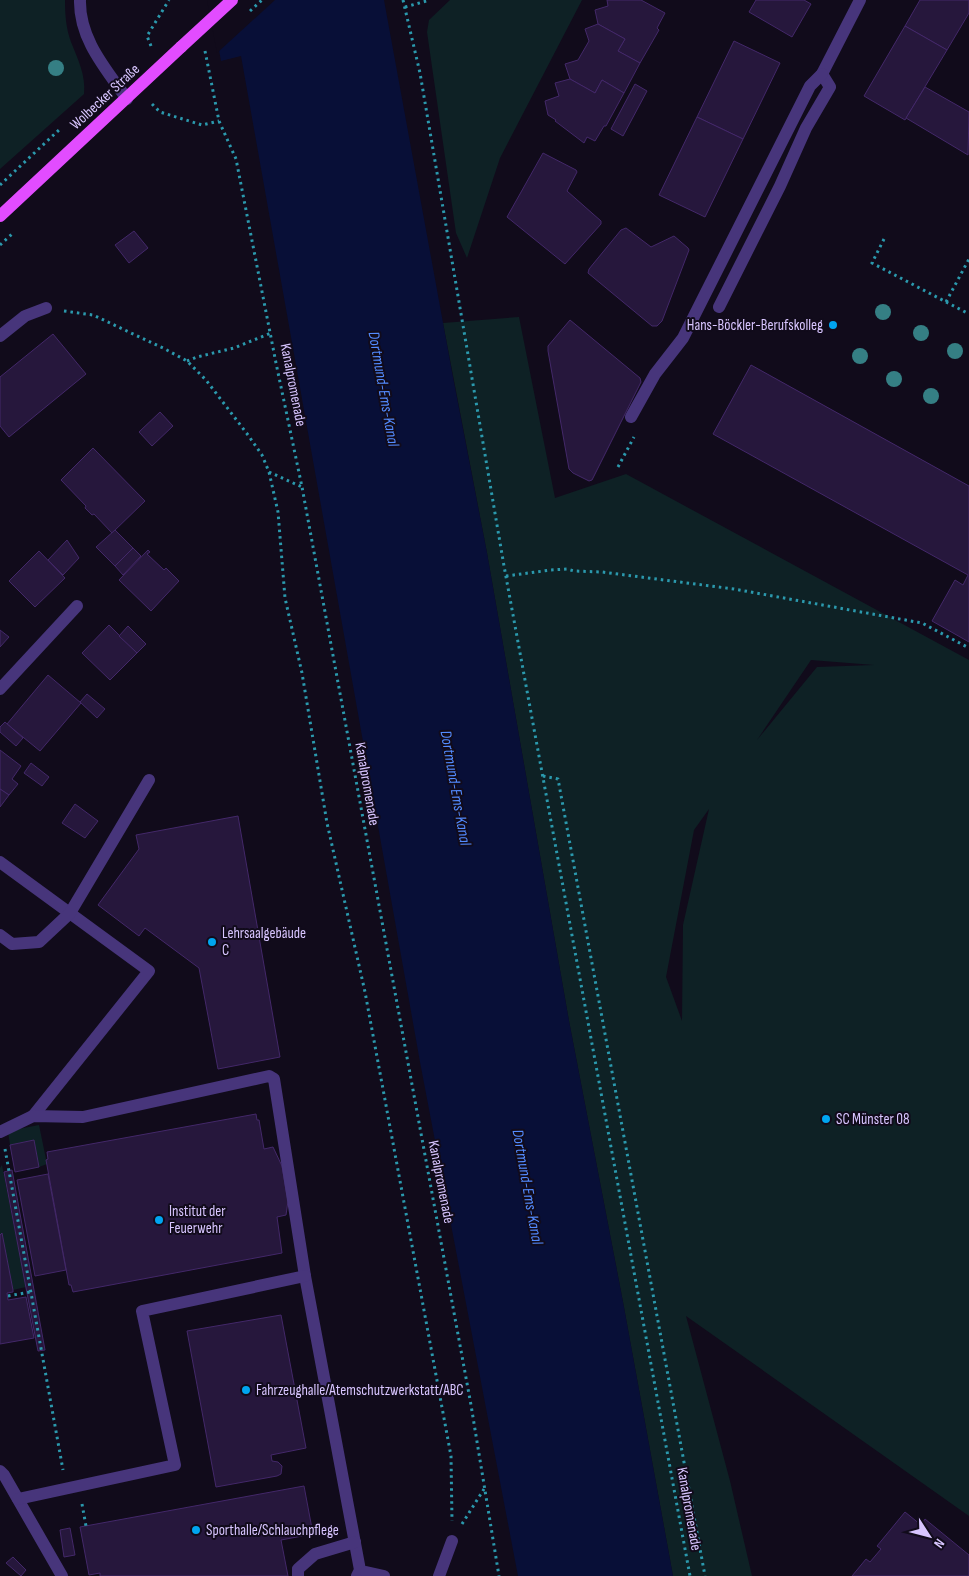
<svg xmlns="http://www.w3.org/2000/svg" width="969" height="1576" viewBox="0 0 969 1576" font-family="'Sofia Sans Condensed',sans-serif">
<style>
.green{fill:#0e2125;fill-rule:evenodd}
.water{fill:#080f37}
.pier{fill:#110b1b}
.building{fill:#26173c;stroke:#432869}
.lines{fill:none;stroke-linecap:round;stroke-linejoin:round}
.path{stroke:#2b99ad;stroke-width:3;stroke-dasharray:2.5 4;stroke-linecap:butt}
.minor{stroke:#47357b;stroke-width:12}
.major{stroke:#e24cff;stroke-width:12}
.path-bridge{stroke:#2b99ad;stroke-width:3;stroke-dasharray:2.5 4;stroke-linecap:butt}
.major-bridge{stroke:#e24cff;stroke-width:12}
.tree{fill:#357f84}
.poi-dot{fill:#00a5f0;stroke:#110b1b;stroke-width:2}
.labels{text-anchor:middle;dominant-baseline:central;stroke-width:4;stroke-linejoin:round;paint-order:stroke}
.street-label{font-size:15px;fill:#d8c5ff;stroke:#110b1b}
.poi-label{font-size:15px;fill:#d8c5ff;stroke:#110b1b;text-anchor:start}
.water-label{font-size:16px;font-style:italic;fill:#538bff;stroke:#110b1b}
</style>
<rect width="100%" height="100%" fill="#110b1b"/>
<!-- green -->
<g class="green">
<path d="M0 0H65C65 15 66 28 71 42 78 60 86 75 84 94L0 169Z"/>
<polygon points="450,0 582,0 500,158 467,258 456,233 427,32 429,20"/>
<path d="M519 317 555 498 626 474 969 660V1516L686 1316 730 1481 752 1576H673L623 1302 569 1021 487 553 443 323ZM811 660 874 665 817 667 757 740ZM709 809 683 925 682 1021 666 977 694 830Z"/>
<polygon points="39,1125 47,1164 39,1167 34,1140 10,1145 8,1131"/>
<polygon points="2,1165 26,1287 13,1290 2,1234 0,1235 0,1168"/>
</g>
<!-- water -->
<polygon class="water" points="210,0 384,0 452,372 487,553 569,1021 623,1302 673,1576 518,1576 420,1062 241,56 221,61"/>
<!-- pier -->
<polygon class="pier" points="207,0 275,0 217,53"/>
<!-- building -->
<g class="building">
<polygon points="607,0 641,0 665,13 657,28 659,30 640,63 618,51 625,39 598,24 595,10 608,6"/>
<polygon points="756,0 804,0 811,4 792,37 749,12"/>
<polygon points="920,0 969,0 969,13 947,50 905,26"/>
<polygon points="598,24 625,39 618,51 640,63 624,93 602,80 595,93 570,79 565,64 578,60 589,41 585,29"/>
<polygon points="905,26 947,50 905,120 864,96"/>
<polygon points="734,41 780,63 743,139 697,117"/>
<polygon points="570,79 595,93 602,80 624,93 606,126 604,126 595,141 587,137 584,143 555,121 556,120 548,115 545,101 559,96 555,83"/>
<polygon points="635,84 647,91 623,136 611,129"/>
<polygon points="925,87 969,112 968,155 906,118"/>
<polygon points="697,117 743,139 705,217 659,195"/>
<polygon points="543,153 576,170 577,172 567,191 601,221 601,224 565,264 507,217"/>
<polygon points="626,228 651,247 674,236 688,248 689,250 662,321 657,326 652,326 588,273 589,269 621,230"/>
<polygon points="134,231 148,248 129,263 115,245"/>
<polygon points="570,320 640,378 641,382 592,480 589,481 573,473 569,469 548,351 548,346"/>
<polygon points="53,334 86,374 9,437 0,426 0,377"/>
<polygon points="751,365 969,486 969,642 932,621 955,580 963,585 968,575 713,434"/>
<polygon points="160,412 173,426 152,446 139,432"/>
<polygon points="93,448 145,501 112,533 94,514 92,515 85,508 86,506 61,480"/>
<polygon points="115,530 133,548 115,566 96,547"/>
<polygon points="67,540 79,558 63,575 48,560"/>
<polygon points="133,548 141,556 123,575 115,566"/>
<polygon points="148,550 150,552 147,554 164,570 166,568 179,581 151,611 119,580"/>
<polygon points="39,551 65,578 35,607 9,581"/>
<polygon points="109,625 137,653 110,680 82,653"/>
<polygon points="128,626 146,644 137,653 119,636"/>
<polygon points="0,630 9,637 0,647"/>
<polygon points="48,675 81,703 40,751 7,724"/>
<polygon points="87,694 105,709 97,718 80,702"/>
<polygon points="5,722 23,738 16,746 0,732 0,727"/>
<polygon points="0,750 21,766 12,779 18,784 9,795 0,789"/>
<polygon points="31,763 49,777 42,786 24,773"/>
<polygon points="0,789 9,795 0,807"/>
<polygon points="75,804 98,821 85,838 62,823"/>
<polygon points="238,816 280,1057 218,1069 199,968 145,928 139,936 98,905 139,849 136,835"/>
<polygon points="256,1114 257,1120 259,1120 264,1149 273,1147 282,1166 288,1201 286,1215 277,1217 282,1253 73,1292 71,1285 69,1285 46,1160 48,1159 47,1152"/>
<polygon points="34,1140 39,1167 15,1172 10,1145"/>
<polygon points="12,1170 45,1350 38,1351 4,1172"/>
<polygon points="48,1174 66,1270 35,1276 17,1180"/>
<polygon points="2,1233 13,1290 13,1292 7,1293 8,1300 26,1297 34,1338 0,1344 0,1235"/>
<polygon points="281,1315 306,1448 271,1455 272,1461 278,1462 282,1466 281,1474 277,1476 216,1487 187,1331"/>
<polygon points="304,1486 313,1534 281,1540 288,1576 100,1576 100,1573 89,1575 80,1527"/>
<polygon points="905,1512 921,1525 925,1519 969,1555 969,1576 852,1576 866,1559 870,1562 881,1549 877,1546"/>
<polygon points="70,1528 75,1555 64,1557 60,1530"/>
<polygon points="13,1557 26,1570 21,1576 6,1563"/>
</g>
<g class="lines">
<!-- path -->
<g class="path">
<polyline points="403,0 420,73 504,566 690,1576"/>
<polyline points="405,7 430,0"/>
<polyline points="151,46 147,36 169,0"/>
<polyline points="205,51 219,121 236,159 276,363 302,487 471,1405 499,1576"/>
<polyline points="152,104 160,112 202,125 219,121"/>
<polyline points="0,185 60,129"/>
<polyline points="884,239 872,263 969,314"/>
<polyline points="0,245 12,234"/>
<polyline points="946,302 969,259"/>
<polyline points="64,311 93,315 165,349 187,361 206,380 248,435 262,455 269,472 278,512 285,598 302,673 327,823 365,992 451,1456 452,1521"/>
<polyline points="187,361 197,357 234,348 271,333"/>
<polyline points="618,467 634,437"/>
<polyline points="269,472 302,487"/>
<polyline points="506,576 551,570 567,569 574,571 602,572 734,589 922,623 969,648"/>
<polyline points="543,776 558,779 705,1576"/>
<polyline points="5,1149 63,1470"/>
<polyline points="8,1296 30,1292"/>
<polyline points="82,1504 86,1526"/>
<polyline points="462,1524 484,1489"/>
</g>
<!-- minor -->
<g class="minor">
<path d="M80 0C79 39 106 69 127 99"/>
<polyline points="719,307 780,186 806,128 830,87 822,74 860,0"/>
<polyline points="0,336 25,316 46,308"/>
<polyline points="631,417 655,374 683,338 810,86 822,74"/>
<polyline points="0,689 77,606"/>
<polyline points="0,862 149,971 33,1116"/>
<polyline points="0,935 12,944 39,942 70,913 149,780"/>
<polyline points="0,1132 33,1116 83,1117 269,1076 274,1079 305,1276 360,1570 357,1576"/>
<polyline points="0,1471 4,1475 62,1576"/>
<polyline points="18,1499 175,1465 142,1311 305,1276"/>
<polyline points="366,1572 384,1576"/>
<polyline points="298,1576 298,1569 315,1554 355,1542"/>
<polyline points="439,1576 452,1541"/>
</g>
<!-- major -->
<polyline class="major" points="0,216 181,47"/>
<!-- path-bridge -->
<polyline class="path-bridge" points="250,11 262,0"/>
<!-- major-bridge -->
<polyline class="major-bridge" points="181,47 232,0"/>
</g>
<!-- trees -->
<g class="tree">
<circle cx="56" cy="68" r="8"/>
<circle cx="883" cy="312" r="8"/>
<circle cx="921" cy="333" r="8"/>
<circle cx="955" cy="351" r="8"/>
<circle cx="860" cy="356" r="8"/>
<circle cx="894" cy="379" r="8"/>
<circle cx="931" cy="396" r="8"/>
</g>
<!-- markers -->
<g class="poi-dot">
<circle cx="833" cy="325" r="5"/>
<circle cx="212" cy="942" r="5"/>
<circle cx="826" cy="1119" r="5"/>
<circle cx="159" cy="1220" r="5"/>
<circle cx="246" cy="1390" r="5"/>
<circle cx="196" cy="1530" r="5"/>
</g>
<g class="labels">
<!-- street labels -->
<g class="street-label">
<text transform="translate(105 97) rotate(-43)">Wolbecker Straße</text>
<text transform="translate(293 385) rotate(79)">Kanalpromenade</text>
<text transform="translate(367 784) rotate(80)">Kanalpromenade</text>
<text transform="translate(441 1182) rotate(79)">Kanalpromenade</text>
<text transform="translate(689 1509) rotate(80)">Kanalpromenade</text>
</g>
<!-- poi labels -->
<g class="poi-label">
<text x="823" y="325" text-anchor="end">Hans-Böckler-Berufskolleg</text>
<text x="222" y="933">Lehrsaalgebäude<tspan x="222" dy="17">C</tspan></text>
<text x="836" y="1119">SC Münster 08</text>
<text x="169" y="1211">Institut der<tspan x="169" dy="17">Feuerwehr</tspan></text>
<text x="256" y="1390">Fahrzeughalle/Atemschutzwerkstatt/ABC</text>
<text x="206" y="1530">Sporthalle/Schlauchpflege</text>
</g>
<!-- water labels -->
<g class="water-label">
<text transform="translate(383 389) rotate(80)">Dortmund-Ems-Kanal</text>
<text transform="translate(455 788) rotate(80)">Dortmund-Ems-Kanal</text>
<text transform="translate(527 1187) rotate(80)">Dortmund-Ems-Kanal</text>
</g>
</g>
<!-- north arrow -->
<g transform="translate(929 1536) rotate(126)" stroke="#110b1b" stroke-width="4" paint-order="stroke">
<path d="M0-4L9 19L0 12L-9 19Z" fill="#d8c5ff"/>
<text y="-8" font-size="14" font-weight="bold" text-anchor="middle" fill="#d8c5ff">N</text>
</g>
</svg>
